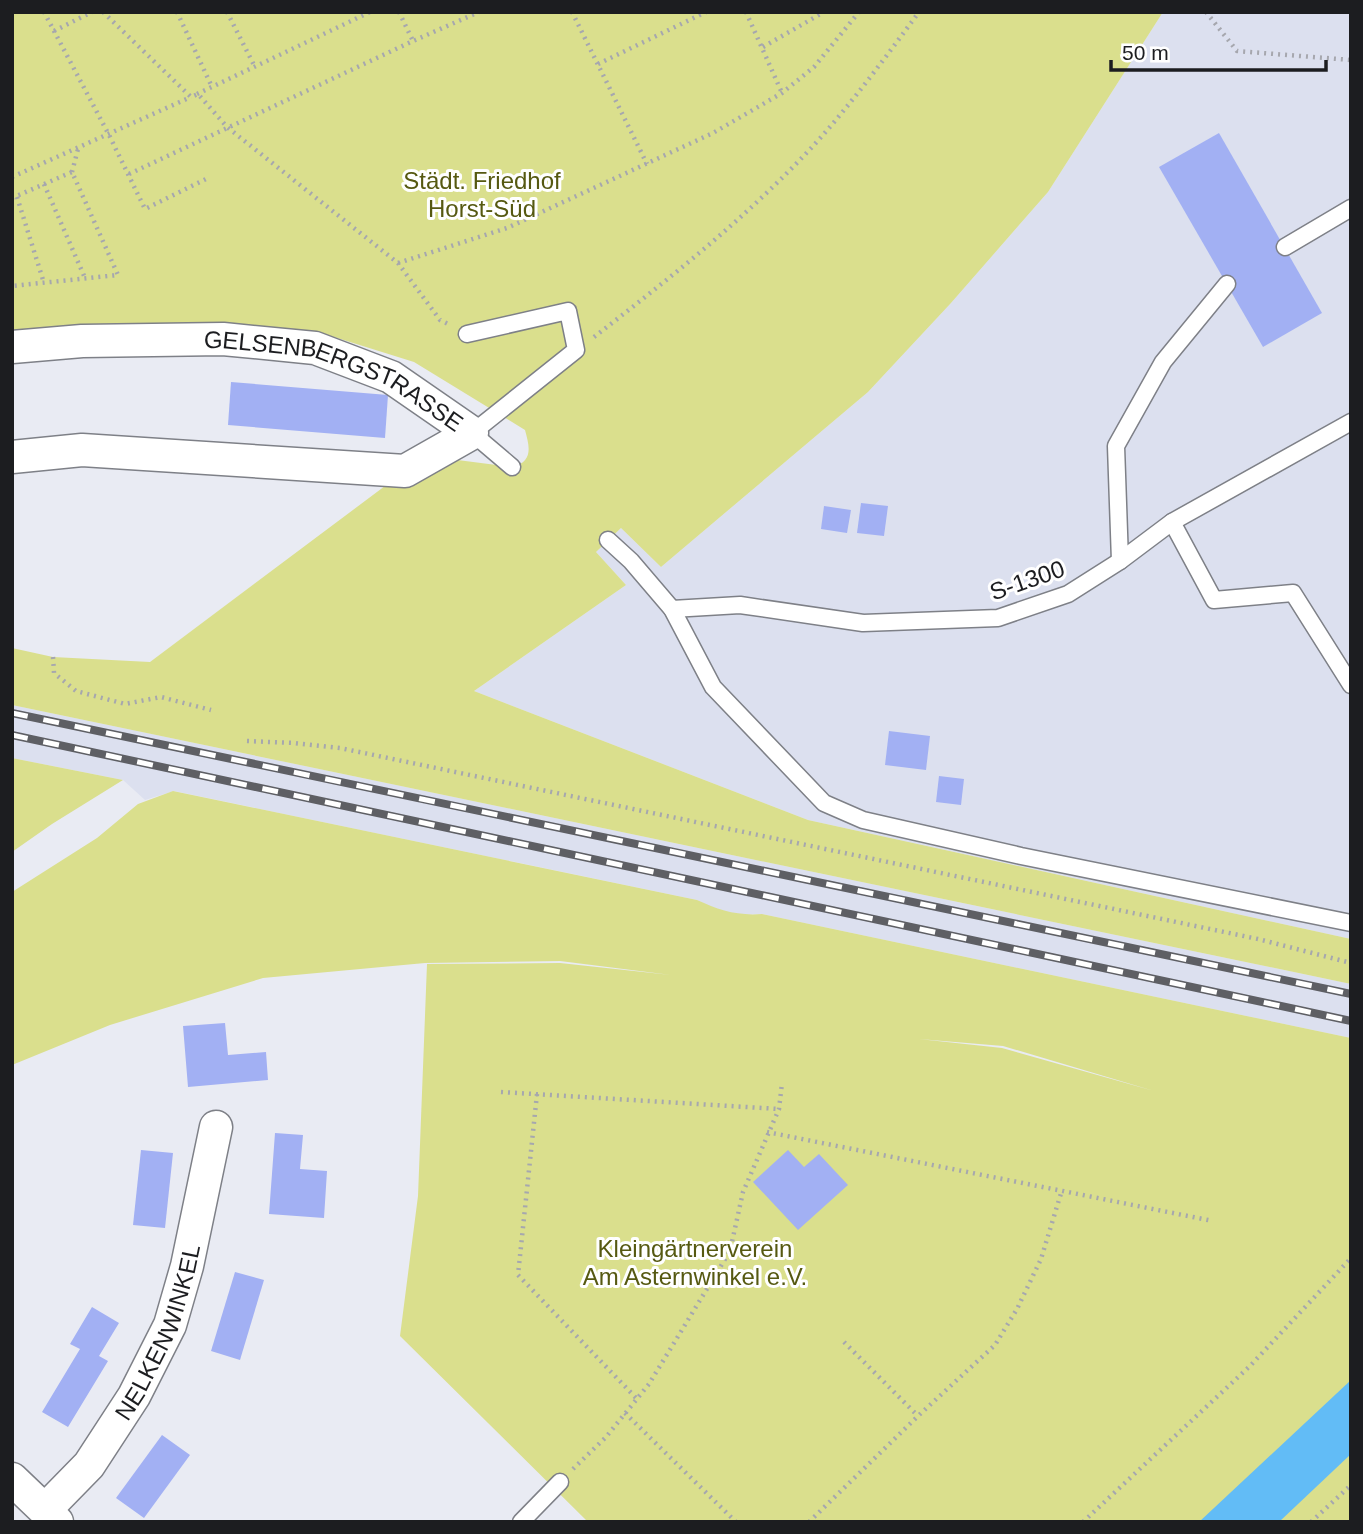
<svg xmlns="http://www.w3.org/2000/svg" width="1363" height="1534" viewBox="0 0 1363 1534" font-family="Arial,sans-serif">
<style>
.built{fill:#dce0ef}
.green{fill:#dadf8d;fill-rule:evenodd}
.water{fill:#62bcf6}
.building{fill:#a2b0f3}
.lines{fill:none;stroke-linecap:round;stroke-linejoin:round}
.service-casing{stroke:#7e8087;stroke-width:19}
.minor-casing{stroke:#7e8087;stroke-width:35}
.path{stroke:#a6a7ae;stroke-width:4.5;stroke-dasharray:2 5;stroke-linecap:butt}
.service{stroke:#fff;stroke-width:16}
.minor{stroke:#fff;stroke-width:32}
.rail-casing{stroke:#5e5f64;stroke-width:8}
.rail{stroke:#fff;stroke-width:5;stroke-dasharray:16;stroke-linecap:butt}
.labels{text-anchor:middle;dominant-baseline:central;stroke-width:6;stroke-linejoin:round;paint-order:stroke}
.park-label{font-size:24px;fill:#565911;stroke:#fff}
.street-label{font-size:24px;fill:#1c1d20;stroke:#fff}
</style>
<rect width="100%" height="100%" fill="#e9ebf3"/>
<!-- built -->
<g class="built">
<polygon points="1163,12 1351,12 1351,939 808,820 474,691 626,585 596,552 621,528 661,567 868,392 951,303 1048,192"/>
<polygon points="12,705 1351,984 1351,1038 762,914 741,915 717,910 697,900 174,791 145,800 123,780 12,758"/>
</g>
<!-- green -->
<g class="green">
<path d="M12 12H1163L1048 192 951 303 868 392 661 567 621 528 596 552 626 585 474 691 808 820 1351 939V984L12 705V648L53 657 150 662 405 471 442 458 512 467C533 462 530 448 525 430L414 362 318 332 165 324 12 336Z"/>
<polygon points="12,758 123,780 52,824 12,852"/>
<path d="M173 791 697 900C719 910 737 916 762 914L1351 1038V1522H588L400 1336 418 1196 427 964 560 963 671 975 560 961 425 963 263 978 110 1025 12 1065V892L97 838 138 804ZM919 1039 1003 1046 1154 1091 1002 1048Z"/>
</g>
<!-- water -->
<polygon class="water" points="1351,1380 1351,1454 1279,1522 1199,1522"/>
<!-- building -->
<g class="building">
<polygon points="1219,133 1322,313 1263,347 1159,167"/>
<polygon points="231,382 388,395 385,438 228,425"/>
<polygon points="861,503 888,506 884,536 857,533"/>
<polygon points="824,506 851,510 847,533 821,529"/>
<polygon points="889,731 930,736 926,770 885,765"/>
<polygon points="939,776 964,779 961,805 936,802"/>
<polygon points="225,1023 228,1055 266,1052 268,1080 188,1087 183,1026"/>
<polygon points="275,1133 303,1135 300,1169 327,1171 324,1218 269,1214"/>
<polygon points="141,1150 173,1153 165,1228 133,1225"/>
<polygon points="788,1150 804,1167 819,1154 848,1185 798,1230 753,1182"/>
<polygon points="235,1272 264,1280 240,1360 211,1351"/>
<polygon points="92,1307 119,1323 99,1356 108,1361 68,1427 42,1412 80,1349 70,1344"/>
<polygon points="162,1435 190,1455 144,1518 116,1498"/>
</g>
<g class="lines">
<!-- service casing -->
<g class="service-casing">
<g id="service">
<polyline points="1285,247 1351,208"/>
<polyline points="467,334 568,311 576,350 472,433 512,467"/>
<polyline points="1172,522 1214,600 1293,593 1351,685"/>
<polyline points="608,540 631,561 672,609 713,687 824,803 863,820 1021,856 1351,923"/>
<polyline points="1120,561 1116,446 1163,362 1227,284"/>
<polyline points="672,609 740,605 863,623 998,618 1068,594 1120,561 1172,522 1351,422"/>
<polyline points="521,1522 560,1482"/>
</g>
</g>
<!-- minor casing -->
<g class="minor-casing">
<g id="minor">
<path id="s1" d="M12 347 82 341 223 339 315 348 391 377 472 433 405 471 82 450 12 457"/>
<polyline points="12,1479 57,1522"/>
<path id="s2" d="M45 1510 89 1465 134 1396 170 1325 187 1266 216 1127"/>
</g>
</g>
<!-- path -->
<g class="path">
<polyline points="44,12 109,135 145,209 208,178"/>
<polyline points="103,12 191,97 198,94 227,127 398,263 440,320 448,324"/>
<polyline points="177,12 212,87"/>
<polyline points="227,12 255,67"/>
<polyline points="399,12 413,41"/>
<polyline points="572,12 647,164"/>
<polyline points="746,12 782,93"/>
<polyline points="1206,12 1237,51 1351,60"/>
<polyline points="54,31 92,12"/>
<polyline points="763,47 824,12"/>
<polyline points="598,64 706,12"/>
<polyline points="197,94 370,12"/>
<polyline points="72,172 78,149"/>
<polyline points="129,174 413,41 479,12"/>
<polyline points="12,177 191,97"/>
<polyline points="44,184 85,278"/>
<polyline points="17,197 44,283"/>
<polyline points="12,198 72,172 118,275 12,286"/>
<polyline points="398,263 507,228 713,133 782,93 814,67 859,12"/>
<path d="M594 337C674 275 755 211 823 135 857 96 888 54 919 12"/>
<polyline points="53,657 54,673 76,691 125,704 161,697 211,710"/>
<polyline points="247,741 294,743 340,748 1258,939 1351,963"/>
<polyline points="501,1092 779,1109"/>
<polyline points="537,1094 518,1275 638,1400"/>
<polyline points="767,1132 1213,1221"/>
<polyline points="844,1342 918,1416"/>
<polyline points="625,1413 736,1522"/>
<polyline points="573,1469 606,1437 649,1384 730,1251 743,1192 779,1109 782,1083"/>
<polyline points="809,1522 918,1416 995,1345 1017,1309 1041,1259 1062,1190"/>
<polyline points="1083,1522 1250,1366 1351,1258"/>
<polyline points="1311,1522 1351,1485"/>
</g>
<!-- service -->
<use href="#service" class="service"/>
<!-- minor -->
<use href="#minor" class="minor"/>
<!-- rail casing -->
<g class="rail-casing">
<g id="rail">
<polyline points="12,713 1351,994"/>
<polyline points="12,735 1351,1021"/>
</g>
</g>
<!-- rail -->
<use href="#rail" class="rail"/>
</g>
<g class="labels">
<!-- park labels -->
<g class="park-label">
<text x="482" y="180">Städt. Friedhof<tspan x="482" dy="28">Horst-Süd</tspan></text>
<text x="695" y="1248">Kleingärtnerverein<tspan x="695" dy="28">Am Asternwinkel e.V.</tspan></text>
</g>
<!-- street labels -->
<g class="street-label">
<text stroke="none"><textPath href="#s1" startOffset="331">GELSENBERGSTRASSE</textPath></text>
<text transform="translate(1027 580) rotate(-19)">S-1300</text>
<text stroke="none"><textPath href="#s2" startOffset="214">NELKENWINKEL</textPath></text>
</g>
</g>
<!-- border -->
<rect width="1363" height="1534" fill="none" stroke="#1c1d20" stroke-width="28"/>
<!-- scale -->
<path d="M1111 60v10h215v-10" fill="none" stroke="#1c1d20" stroke-width="3.5"/>
<text x="1122" y="60" font-size="21" fill="#1c1d20" stroke="#ffffff" stroke-width="5" paint-order="stroke">50 m</text>
</svg>
